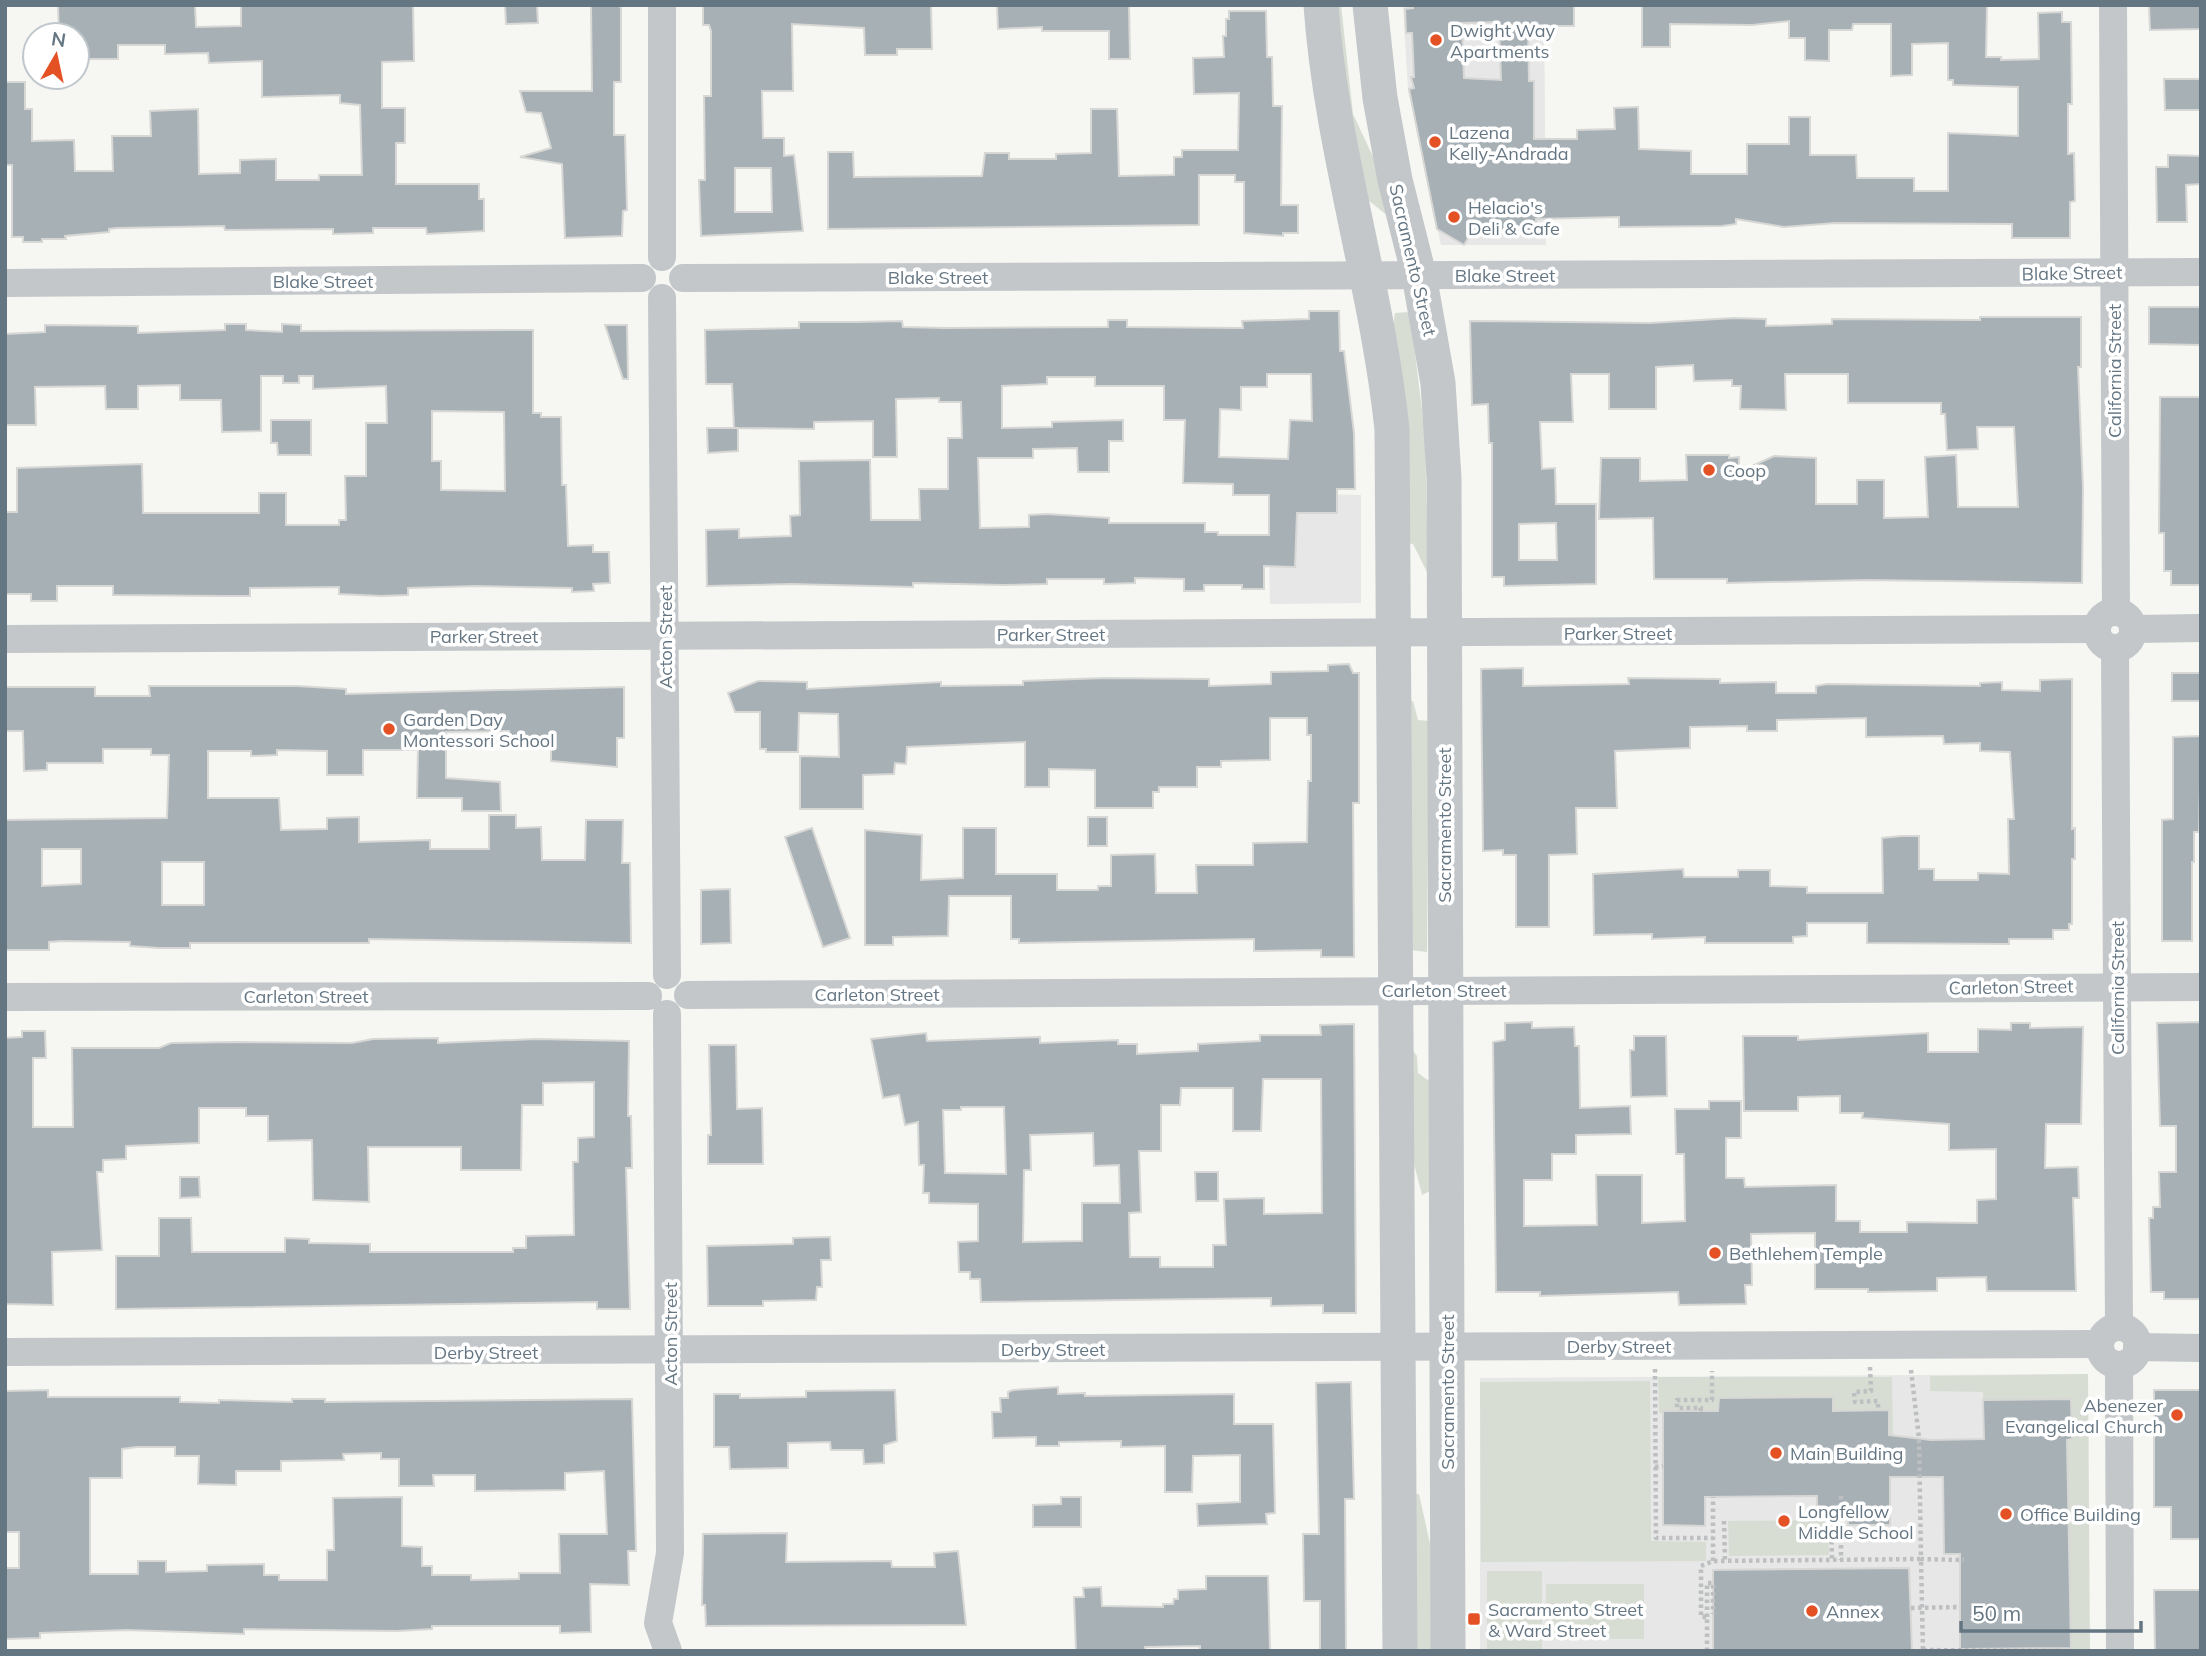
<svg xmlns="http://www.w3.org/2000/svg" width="2206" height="1656" viewBox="0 0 2206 1656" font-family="Mulish,sans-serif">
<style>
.built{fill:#e6e7e6}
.green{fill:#d7ddd3}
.building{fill:#a7b0b5;stroke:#d7d7d5;stroke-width:2;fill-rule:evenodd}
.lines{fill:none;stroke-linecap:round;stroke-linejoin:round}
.path{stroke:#bdbfc1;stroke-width:4.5;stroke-dasharray:3.5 3.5;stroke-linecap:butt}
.minor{stroke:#c3c7ca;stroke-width:28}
.tertiary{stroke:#c3c7ca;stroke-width:35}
.poi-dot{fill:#e35125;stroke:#fff;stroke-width:2.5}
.labels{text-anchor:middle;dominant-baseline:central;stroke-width:7;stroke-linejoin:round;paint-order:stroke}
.poi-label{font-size:18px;fill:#657683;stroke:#fff;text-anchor:start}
.street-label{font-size:18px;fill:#657683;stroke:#fff}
</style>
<rect width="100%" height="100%" fill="#f6f6f2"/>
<!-- built -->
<g class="built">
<polygon points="1403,5 1544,5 1546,245 1441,245 1408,89"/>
<polygon points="1268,493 1361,495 1361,603 1270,604"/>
<polygon points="2088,1374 2089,1651 1480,1651 1480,1378"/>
</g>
<!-- green -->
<g class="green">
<polygon points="1333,5 1341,5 1353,114 1374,159 1388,216 1368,200 1363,201"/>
<polygon points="1410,312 1425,435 1428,574 1413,544 1407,543 1393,327 1395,313"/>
<polygon points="1407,700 1413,701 1418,720 1429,721 1427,952 1410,950"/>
<polygon points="1409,1046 1417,1056 1418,1073 1429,1081 1430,1191 1422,1195 1411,1152"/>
<polygon points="2088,1374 2090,1651 2066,1651 2071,1648 2067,1440 2072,1439 2071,1399 1983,1400 1983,1392 1930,1391 1930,1376"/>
<polygon points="1658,1377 1892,1377 1893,1435 1889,1434 1889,1410 1833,1411 1833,1397 1719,1398 1718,1411 1659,1413"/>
<polygon points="1650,1381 1651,1541 1706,1542 1706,1561 1481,1562 1480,1382"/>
<polygon points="1411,1494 1419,1494 1432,1553 1433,1651 1411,1651"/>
<polygon points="1828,1520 1829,1555 1729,1556 1728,1521"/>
<rect x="1487" y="1571" width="55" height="80"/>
<rect x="1546" y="1584" width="98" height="55"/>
</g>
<!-- building -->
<g class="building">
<polygon points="58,5 195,5 196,27 241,26 241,5 413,5 414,61 382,62 382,108 405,108 405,143 396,143 396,184 479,184 479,199 484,199 484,231 427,234 426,228 373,228 373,233 333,234 333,229 225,230 224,226 117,228 109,229 109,232 65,236 66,239 42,239 42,242 23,242 23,237 12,237 12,165 5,165 5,82 25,82 25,109 32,109 32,141 74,140 75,171 113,171 112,136 151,136 150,111 198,109 199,174 240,173 240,160 276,159 276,180 319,180 319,175 362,175 360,105 340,103 340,95 262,97 262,61 209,63 208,53 165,54 165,45 118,45 118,59 77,59 77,35 59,35"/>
<polygon points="505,5 537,5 538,23 506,24"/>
<polygon points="591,5 618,5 621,8 621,82 614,82 614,135 625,135 627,210 623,211 622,236 565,238 562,164 520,157 551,148 541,113 526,112 520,91 592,91"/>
<path d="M703 5H931L932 49H897V55H865L864 28 792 24 793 91H762L763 138H784V156L794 155 803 231 701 236 699 180H705L704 96H711V31L709 25H703ZM735 168H771L772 212H735Z"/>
<polygon points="997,5 1129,5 1130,59 1109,59 1109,31 1042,31 1042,27 998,29"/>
<path d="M1413 5H1574V26H1528L1529 81H1534V139H1577V130L1615 129 1614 108 1638 107 1639 149 1691 151V174H1747V144H1789V117H1810V155H1856L1857 178H1914V191H1948V133L2018 136V87L1953 85V80H1948V43L1912 44V75L1891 76V24H1853L1852 30H1829V61L1805 60V38H1789V21L1752 25 1670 24V47H1642V5H1987L1986 57H2001V60L2039 59 2038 13 2062 12V22H2071L2072 104H2068V154L2074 153 2075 201 2070 202V238H2012V224L1835 223 1784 227 1736 219V224L1722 226 1619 227V217L1536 219V231H1519V235H1470L1464 245 1437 229 1409 89 1414 88 1411 77H1414L1412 33H1406L1405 9 1413 8ZM1499 22 1501 80 1464 78 1462 23Z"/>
<polygon points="2149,5 2201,5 2200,29 2150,30"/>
<polygon points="1229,11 1266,11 1267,57 1272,57 1273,106 1282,106 1281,205 1298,205 1298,233 1283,233 1283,236 1244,233 1244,182 1235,182 1235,175 1199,175 1199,225 828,229 828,152 853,152 854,177 982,176 985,153 1009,153 1009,159 1056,159 1056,154 1091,153 1091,109 1117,109 1119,176 1174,175 1174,157 1182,157 1182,150 1238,150 1239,93 1194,94 1193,58 1224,57 1223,36 1226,36 1226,19 1229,19"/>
<polygon points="2164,79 2201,79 2201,110 2165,110"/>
<polygon points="2168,155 2201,156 2201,184 2186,185 2187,222 2157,222 2156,167 2168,167"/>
<polygon points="2149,307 2201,307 2201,345 2149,344"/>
<path d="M1309 311H1339L1340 351H1344L1354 433 1355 489H1337V513H1297L1295 567 1264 566V589H1242V585H1204V591H1184V579L1135 578V583L1104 584V579H1047V584L1003 585 913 583V587L791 584 707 586 706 530 739 529V538L791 536 790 516 800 515 799 461 870 460 871 520H920L919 489H948V438H962L961 402H939V398L896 399 897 457H873V421L814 422V429L734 428 732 384H706L705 330 799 328V322H857L902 321 903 327 946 328 1108 327V320H1127V327L1243 328 1242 321 1309 319ZM1267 374H1311L1312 421 1290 420 1288 459 1219 457 1220 409 1241 410V387H1267ZM1047 377H1095V386H1164V420H1185L1183 483 1233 484V495H1269V535H1218V532H1205V523H1109V518L1047 514 1029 515V527L980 528 978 458H1033V449L1077 448 1078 472H1109V441H1123V420L1052 422V427L1002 428V386L1047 384Z"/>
<path d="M1980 317H2081V367H2078L2083 488 2082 583 1867 580 1727 583V579H1654L1653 518 1599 519 1601 458H1640V481L1687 480 1686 455H1729V458L1739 457V472L1774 456 1816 458V504H1857V480H1884V518L1928 517 1925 457 1956 455 1958 507H2018L2014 427H1977L1978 449 1947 450 1945 414H1941V403H1848V374H1785L1786 410 1740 409 1741 386H1732V380L1694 381 1693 365 1656 367V409H1609V374H1571L1573 422H1540L1542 469 1555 468 1556 504H1596V584L1504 586V577H1492V443H1489L1488 404 1472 405 1470 321 1650 323 1734 318 1766 319V326L1832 324V319L1980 320ZM1556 523 1557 560H1519V524Z"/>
<path d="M225 324H246V330L282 332V324L301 325V331L533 330V413H541V417H561L562 485H566L568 546 593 545V552H609L610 583 593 584 594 591 572 592V588L476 586 408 588V595L381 596 339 594V587L250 588V596H222L113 595V586H57V601H31V594H5V512H17V468L142 464 143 513H259V493H286V525H339V520H346L345 476H366V423H387L386 386 313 389V376H299V383H283V376H261V431L222 432 221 400H180V385L138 386V409H106L105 386 35 387 36 425H5V334L45 332V325L138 326V333L225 330ZM432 411 504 412 505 491 441 490V461H432Z"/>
<polygon points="605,325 627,325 628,379 623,379"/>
<polygon points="2160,397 2201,397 2201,585 2171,585 2171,571 2164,571 2164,533 2159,533"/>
<polygon points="271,420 311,420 311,455 278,455 277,443 271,443"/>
<polygon points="707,428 738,428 738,451 708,453"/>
<polygon points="1349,664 1353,673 1359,673 1359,803 1353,803 1354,957 1321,957 1321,950 1254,951 1254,939 1019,943 1019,939 1011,939 1011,896 949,896 948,936 893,937 893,945 865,945 865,830 922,835 921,880 963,878 963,828 996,828 996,874 1057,874 1057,890 1098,890 1098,886 1111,886 1111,855 1155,854 1156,893 1197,893 1196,865 1253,865 1253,843 1307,842 1308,781 1311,781 1311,735 1307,735 1307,718 1270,718 1270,760 1221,761 1221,767 1197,767 1197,787 1159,787 1159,792 1153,792 1153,808 1095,808 1095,770 1049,769 1049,787 1025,787 1025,742 907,747 906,764 895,763 894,774 863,775 863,809 800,809 800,756 839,757 838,714 799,713 798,752 766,752 766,749 760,749 760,712 735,712 728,693 758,681 807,682 807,689 941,682 941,686 1023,685 1023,681 1104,678 1209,679 1209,686 1271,684 1271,672 1328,671 1328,665"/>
<polygon points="1523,668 1523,686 1629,684 1628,678 1720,679 1720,683 1776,682 1776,693 1816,693 1816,686 1827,684 1980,686 1980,683 2002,682 2002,690 2040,691 2040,680 2072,679 2072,829 2075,828 2075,859 2072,859 2072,924 2069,924 2069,930 2053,930 2053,939 2009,939 2009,944 1867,943 1867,923 1807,923 1807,936 1793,937 1793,943 1705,943 1705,937 1652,939 1652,934 1594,935 1593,874 1683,869 1684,877 1738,877 1738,870 1770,870 1770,886 1807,887 1807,893 1883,893 1882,838 1901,836 1919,836 1919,869 1934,869 1934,880 1978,880 1978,873 2009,874 2008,819 2014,819 2010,752 1980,751 1980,743 1944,744 1943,736 1866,737 1866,718 1777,720 1777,731 1747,731 1747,726 1690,727 1690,748 1615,751 1617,808 1576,808 1577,854 1549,855 1549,927 1516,927 1516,855 1503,855 1503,850 1483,851 1481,669"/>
<rect x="2172" y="673" width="29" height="28"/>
<path d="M149 686H297L346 689V694L624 687V738H617V767L551 761V745H509V731L446 732V778L500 782 501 811H462V798H417L418 750H363V775H327V751L277 750V755L251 756V751H208V798H279L281 830 327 829V818L359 817V842L430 840V849H489V815H516V828L541 827 542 860H585L586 820H623L622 863H630L631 943 369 939V943H190V948H159L130 946V942L62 941 49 942V950H5V820L167 818 169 755H151V749H103V763H47V770L24 771 23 731H5V687H95V696H150ZM42 849H81V884L42 886ZM162 862H204V905H162Z"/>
<polygon points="2201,736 2199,832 2194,832 2194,862 2192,862 2192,941 2162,941 2162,820 2173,819 2173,737"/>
<rect x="1088" y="817" width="19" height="29"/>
<polygon points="812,828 850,938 823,947 785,837"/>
<polygon points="730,889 731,943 701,944 701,890"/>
<polygon points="1532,1022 1532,1028 1574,1027 1575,1046 1579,1046 1580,1108 1630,1106 1631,1134 1576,1135 1576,1154 1552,1154 1552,1180 1524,1180 1524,1226 1597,1225 1596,1175 1642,1175 1642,1223 1685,1221 1684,1154 1676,1154 1675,1109 1709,1109 1709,1101 1741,1101 1741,1138 1726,1138 1726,1178 1744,1178 1745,1187 1836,1185 1836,1221 1860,1221 1860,1232 1907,1232 1907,1222 1977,1223 1977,1200 1996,1199 1996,1149 1949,1150 1949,1124 1862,1118 1863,1113 1840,1113 1840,1096 1798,1097 1798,1111 1744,1111 1743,1036 1798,1036 1798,1040 1928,1033 1928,1052 1978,1052 1978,1029 2011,1030 2011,1023 2030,1023 2030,1028 2083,1027 2081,1124 2046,1124 2045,1168 2078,1167 2079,1198 2073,1198 2076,1291 1987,1291 1986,1277 1937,1278 1937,1291 1868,1292 1868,1289 1815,1289 1815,1233 1751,1234 1752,1285 1745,1285 1746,1304 1679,1305 1678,1292 1540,1296 1540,1292 1496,1292 1493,1042 1505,1040 1505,1023"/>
<polygon points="2201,1022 2201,1299 2164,1299 2164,1292 2151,1292 2149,1218 2153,1218 2153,1207 2160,1207 2159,1172 2176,1172 2176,1126 2160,1126 2157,1023"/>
<path d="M1354 1024 1356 1313H1323V1305L1271 1306V1298L981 1302 980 1279H970V1272H959L958 1242 978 1241V1204L929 1203V1193H923L924 1165H919L918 1122 905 1125 899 1095 883 1098 871 1039 926 1033 927 1041 1040 1037V1043L1118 1040V1044H1137V1054L1198 1051V1044L1260 1041V1035H1321L1320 1025ZM1263 1079H1321L1322 1213 1264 1214V1198L1224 1199 1226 1245H1213V1267H1160V1257H1130L1129 1213 1141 1212 1139 1151H1161V1105H1180L1181 1088H1233V1131H1261ZM961 1107H1004L1006 1174 945 1173 943 1110H961ZM1093 1133 1094 1166 1119 1165 1120 1203H1082V1241L1023 1242 1024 1170H1031L1030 1135Z"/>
<polygon points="22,1031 45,1031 46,1058 33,1058 33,1127 73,1127 72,1048 159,1048 171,1043 236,1042 352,1043 373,1039 438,1038 438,1043 536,1039 629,1041 628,1116 631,1116 632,1168 626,1168 630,1309 597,1309 597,1302 116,1309 116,1256 159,1256 159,1218 191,1218 192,1252 285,1252 285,1238 309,1239 309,1243 370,1244 370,1252 513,1252 513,1248 526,1248 526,1236 574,1235 573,1162 578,1162 578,1138 594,1137 594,1082 543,1083 543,1105 522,1105 521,1170 461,1170 461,1147 368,1147 369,1202 313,1200 312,1140 268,1141 268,1116 246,1116 246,1108 199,1108 199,1143 126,1146 126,1159 103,1160 103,1172 97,1172 102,1250 52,1252 53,1305 5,1304 5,1038 22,1037"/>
<polygon points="1634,1036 1666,1036 1667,1096 1631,1097 1630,1050 1634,1050"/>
<polygon points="709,1045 736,1045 737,1109 762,1108 763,1164 708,1164 708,1135 711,1135"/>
<polygon points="1195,1172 1218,1172 1218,1201 1196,1201"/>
<polygon points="180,1177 199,1177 200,1197 180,1198"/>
<polygon points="830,1237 831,1260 821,1260 822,1287 817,1287 816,1300 763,1301 763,1306 708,1306 707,1246 793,1244 793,1238"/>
<polygon points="1351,1382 1354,1499 1345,1499 1346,1651 1320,1651 1320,1601 1304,1601 1303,1534 1319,1534 1316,1383"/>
<polygon points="1058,1387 1058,1394 1085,1393 1085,1396 1234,1394 1234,1424 1273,1424 1275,1513 1266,1514 1267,1524 1198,1526 1197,1504 1240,1502 1240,1455 1193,1456 1192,1492 1165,1492 1165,1446 1121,1447 1121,1441 1059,1442 1059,1446 1036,1446 1036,1437 993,1438 992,1412 1001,1412 1000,1398 1008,1398 1008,1392 1013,1390"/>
<path d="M48 1390V1397H180V1402L219 1403V1400L292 1402V1399H325V1402L632 1399 636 1551H628L629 1585 590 1584 591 1632 560 1633V1626H432V1629L397 1631 244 1629V1634L127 1630 40 1633V1638L5 1639V1568H19V1532H5V1391ZM137 1447H175V1456H199L198 1484 236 1485V1471H281V1461L344 1460 343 1454 381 1453V1459H399V1486H434L433 1475H475V1491L565 1490V1473L604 1471 607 1534H559L560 1573H519V1579L471 1580V1575H432V1566H422V1547L402 1546V1497L333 1498 334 1550H327V1580H279V1575H264V1564L207 1565V1571L166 1572V1561H138V1574H90V1478H122V1449Z"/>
<polygon points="895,1390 897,1441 884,1445 884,1463 864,1464 863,1450 831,1450 830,1442 788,1443 788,1468 730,1469 729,1447 714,1447 714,1394 740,1394 740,1398 806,1397 806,1391"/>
<polygon points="2154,1390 2201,1390 2201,1539 2171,1539 2171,1507 2154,1507"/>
<polygon points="1833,1397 1833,1411 1889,1410 1889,1435 1931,1440 1984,1439 1983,1400 2071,1399 2072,1439 2067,1440 2071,1648 1960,1649 1960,1554 1944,1554 1943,1477 1890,1477 1890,1525 1848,1525 1848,1507 1817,1508 1817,1496 1705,1497 1705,1526 1663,1525 1663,1411 1718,1411 1719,1398"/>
<polygon points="1061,1497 1081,1497 1081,1527 1033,1527 1033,1505 1061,1504"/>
<polygon points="787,1533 786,1562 891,1561 892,1567 935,1567 934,1553 958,1551 966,1625 706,1626 705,1605 702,1605 703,1534"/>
<polygon points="1909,1568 1912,1651 1713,1651 1713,1570"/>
<polygon points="1206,1576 1268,1576 1270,1651 1200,1651 1200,1646 1145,1647 1145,1651 1076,1651 1074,1597 1084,1597 1083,1588 1101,1587 1102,1606 1163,1607 1163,1604 1173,1604 1174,1599 1178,1599 1178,1590 1206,1589"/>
<polygon points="2154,1590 2201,1590 2201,1651 2155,1651"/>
</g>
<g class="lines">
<!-- path -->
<g class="path">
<polyline points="1870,1367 1871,1391 1854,1392 1855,1402 1878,1401 1878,1410"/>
<polyline points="1655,1369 1656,1538 1713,1538"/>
<polyline points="1911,1370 1919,1438 1921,1559 1964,1560"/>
<polyline points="1700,1411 1701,1408 1677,1408 1677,1400 1712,1400 1712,1371"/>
<polyline points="1655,1467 1663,1466"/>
<polyline points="1841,1496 1841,1560"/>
<polyline points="1831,1520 1832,1560"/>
<polyline points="1724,1521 1725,1561"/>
<polyline points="1713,1561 1713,1497"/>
<polyline points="1911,1608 1960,1607"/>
<polyline points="1707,1617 1707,1583 1713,1583 1713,1614"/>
<polyline points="1923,1650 2063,1651"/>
<polyline points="1707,1651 1707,1617 1701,1617 1701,1566 1713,1561 1921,1559 1923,1651"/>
</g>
<!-- minor -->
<g class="minor">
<polyline points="662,5 662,257"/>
<polyline points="2113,5 2116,611"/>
<polyline points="683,278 2201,272"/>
<polyline points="5,283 642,278"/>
<polyline points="662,298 667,975"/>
<circle cx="2115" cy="630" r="18"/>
<polyline points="2134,629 2201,628"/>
<polyline points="5,639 2096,629"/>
<polyline points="2115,648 2119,1327"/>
<polyline points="688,995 2201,987"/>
<polyline points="5,997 648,996"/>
<polyline points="667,1014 670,1553 658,1623 668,1651"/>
<circle cx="2119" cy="1346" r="19"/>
<polyline points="2137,1347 2201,1348"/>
<polyline points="5,1352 2100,1344"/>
<polyline points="2119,1365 2120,1651"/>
</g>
<!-- tertiary -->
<g class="tertiary">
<path d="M1321 5C1331 149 1377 286 1392 429L1400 1651"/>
<polyline points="1370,5 1380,98 1395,180 1419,275 1438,383 1444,478 1448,1651"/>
</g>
</g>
<!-- markers -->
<g class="poi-dot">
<circle cx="1436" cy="40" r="7"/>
<circle cx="1435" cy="142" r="7"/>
<circle cx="1454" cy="217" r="7"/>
<circle cx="1709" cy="470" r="7"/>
<circle cx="389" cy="729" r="7"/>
<circle cx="1715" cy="1253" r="7"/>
<circle cx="2177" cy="1415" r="7"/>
<circle cx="1776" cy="1453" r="7"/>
<circle cx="2006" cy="1514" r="7"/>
<circle cx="1784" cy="1521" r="7"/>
<circle cx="1812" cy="1611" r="7"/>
<rect x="1467" y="1612" width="14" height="14" rx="3.5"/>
</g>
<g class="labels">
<!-- poi labels -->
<g class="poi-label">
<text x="1450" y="30">Dwight Way<tspan x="1450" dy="21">Apartments</tspan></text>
<text x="1449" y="132">Lazena<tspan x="1449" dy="21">Kelly-Andrada</tspan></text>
<text x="1468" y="207">Helacio's<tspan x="1468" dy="21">Deli &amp; Cafe</tspan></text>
<text x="1723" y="470">Coop</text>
<text x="403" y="719">Garden Day<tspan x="403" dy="21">Montessori School</tspan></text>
<text x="1729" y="1253">Bethlehem Temple</text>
<text x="2163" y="1405" text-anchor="end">Abenezer<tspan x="2163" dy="21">Evangelical Church</tspan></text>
<text x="1790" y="1453">Main Building</text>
<text x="1798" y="1511">Longfellow<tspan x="1798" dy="21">Middle School</tspan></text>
<text x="2020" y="1514">Office Building</text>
<text x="1488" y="1609">Sacramento Street<tspan x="1488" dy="21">&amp; Ward Street</tspan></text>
<text x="1826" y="1611">Annex</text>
</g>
<!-- street labels -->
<g class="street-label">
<text transform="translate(1413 260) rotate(77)">Sacramento Street</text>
<text transform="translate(2072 273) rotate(-1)">Blake Street</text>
<text x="1505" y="275">Blake Street</text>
<text x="938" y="277">Blake Street</text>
<text x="323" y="281">Blake Street</text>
<text transform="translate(2114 371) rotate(-90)">California Street</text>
<text x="1618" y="633">Parker Street</text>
<text x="1051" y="634">Parker Street</text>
<text x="484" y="636">Parker Street</text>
<text transform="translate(665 637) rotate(-90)">Acton Street</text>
<text transform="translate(1444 825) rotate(-90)">Sacramento Street</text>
<text transform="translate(2011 987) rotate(-1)">Carleton Street</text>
<text transform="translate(2117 988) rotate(-90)">California Street</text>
<text x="1444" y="990">Carleton Street</text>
<text x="877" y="994">Carleton Street</text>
<text x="306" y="996">Carleton Street</text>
<text transform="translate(670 1334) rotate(-90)">Acton Street</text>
<text x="1619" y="1346">Derby Street</text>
<text x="1053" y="1349">Derby Street</text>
<text x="486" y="1352">Derby Street</text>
<text transform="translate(1447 1392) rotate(-90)">Sacramento Street</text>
</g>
</g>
<!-- border -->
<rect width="2206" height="1656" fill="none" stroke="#657683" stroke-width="14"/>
<!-- north arrow -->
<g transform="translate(56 56) rotate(9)"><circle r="33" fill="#ffffff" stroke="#c1c8cd" stroke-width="2"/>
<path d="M0-5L12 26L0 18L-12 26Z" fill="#e35125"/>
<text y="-10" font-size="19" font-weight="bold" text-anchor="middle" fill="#657683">N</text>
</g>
<!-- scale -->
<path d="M1961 1621v10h180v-10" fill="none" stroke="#657683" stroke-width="3.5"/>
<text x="1972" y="1621" font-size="21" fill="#657683" stroke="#ffffff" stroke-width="5" paint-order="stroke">50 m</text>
</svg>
